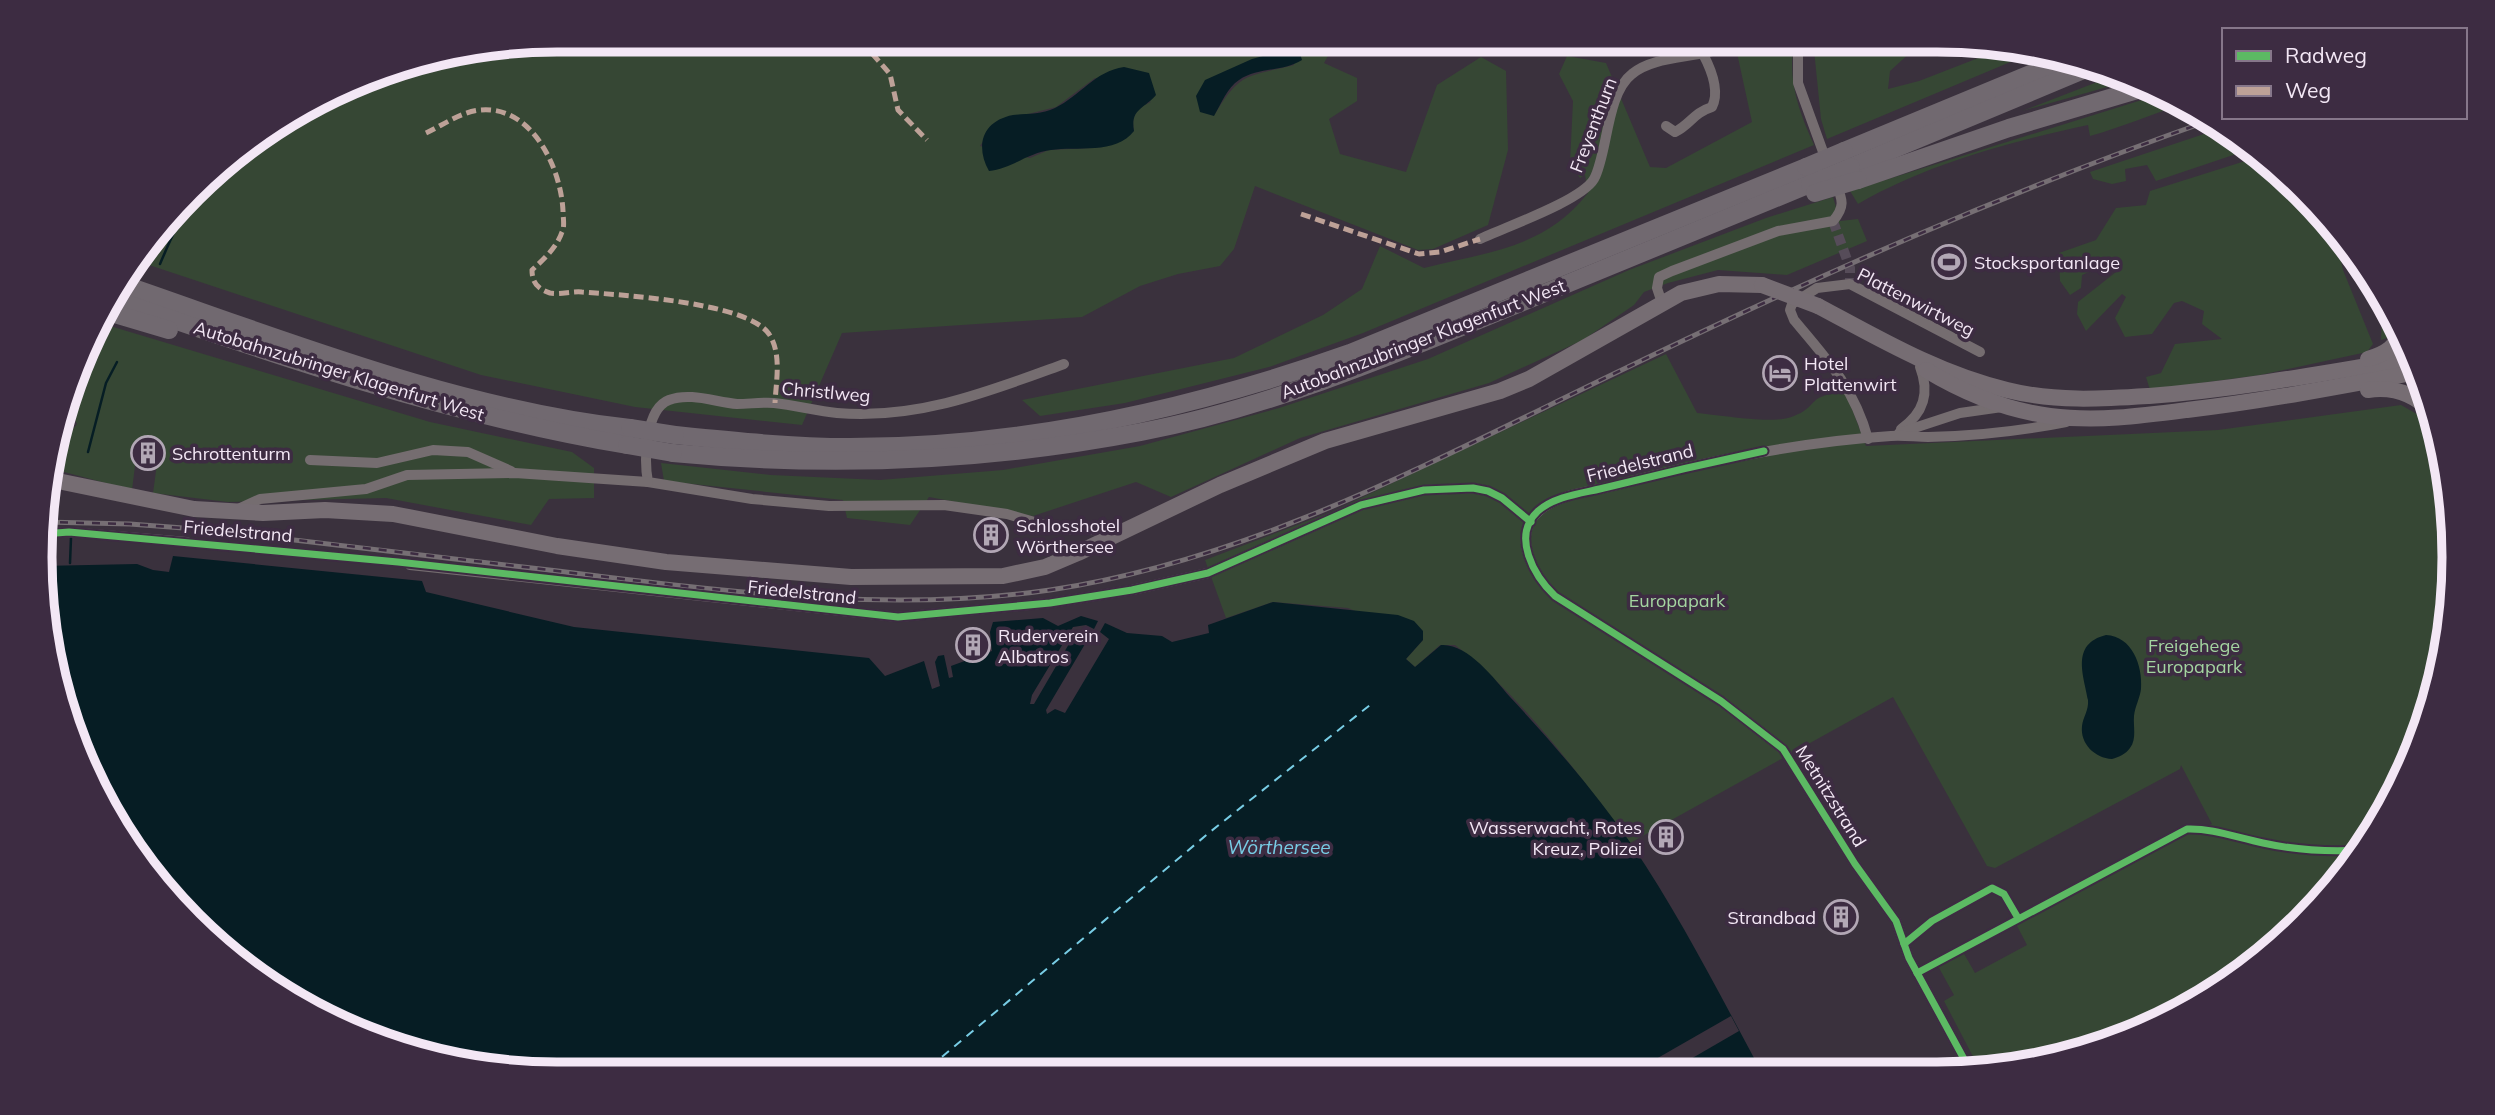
<svg xmlns="http://www.w3.org/2000/svg" width="2495" height="1115" viewBox="0 0 2495 1115" font-family="Mulish,sans-serif">
<style>
.green{fill:#364734;fill-rule:evenodd}
.water{fill:#061d24}
.pier{fill:#3a313d}
.lines{fill:none;stroke-linecap:round;stroke-linejoin:round}
.stream{stroke:#061d24;stroke-width:2.5}
.ferry{stroke:#78cde5;stroke-width:2;stroke-dasharray:9 7;stroke-linecap:butt}
.minor-tunnel{stroke:#564c59;stroke-width:10;stroke-dasharray:10 5;stroke-linecap:butt}
.minor{stroke:#756d70;stroke-width:10}
.primary{stroke:#766d73;stroke-width:16}
.motorway{stroke:#716970;stroke-width:18}
.rail-casing{stroke:#766f74;stroke-width:5}
.rail{stroke:#3d2c42;stroke-width:2.5;stroke-dasharray:8;stroke-linecap:butt}
.primary-bridge{stroke:#766d73;stroke-width:16}
.motorway-bridge{stroke:#716970;stroke-width:18}
.quiet{stroke:#bda197;stroke-width:5;stroke-dasharray:10 5;stroke-linecap:butt}
.cycleway-casing{stroke:#3d2c42;stroke-width:11}
.cycleway{stroke:#5cba63;stroke-width:7}
.labels{text-anchor:middle;dominant-baseline:central;stroke-width:7;stroke-linejoin:round;paint-order:stroke}
.street-label{font-size:18px;fill:#f3e7f5;stroke:#3d2c42}
.poi-label{font-size:18px;fill:#f3e7f5;stroke:#3d2c42;text-anchor:start}
.park-label{font-size:18px;fill:#a4d5a0;stroke:#3d2c42}
.water-label{font-size:19px;font-style:italic;fill:#78cde5;stroke:#3d2c42}
.rim{fill:none;stroke:#f3e7f5;stroke-width:9}
</style>
<rect width="100%" height="100%" fill="#3a313d"/>
<!-- green -->
<g class="green">
<path d="M557 40H1337L1324 63 1357 78V101L1329 119 1340 154 1406 172 1437 85 1481 57 1506 71 1508 150 1488 225 1433 249 1418 250 1255 186 1234 249 1220 266 1178 274 1140 286 1082 317 842 333 802 425 635 407 481 375 140 262 217 168 299 110 391 68ZM1292 48 1294 65C1247 77 1240 71 1214 116L1236 67ZM1095 78 1151 102C1136 108 1131 115 1134 131L1091 148 1049 150 1030 158 980 146 996 122 1056 107Z"/>
<path d="M1748 40H1795C1786 77 1799 112 1814 145L1363 333 1269 367 1125 403 1040 416 1022 400 1234 358 1323 315 1362 289 1380 246 1424 268C1488 252 1545 248 1588 193L1585 175 1580 178 1570 163 1573 101 1559 74 1567 56 1606 63 1650 167 1666 168 1752 122 1737 53Z"/>
<polygon points="1813,40 1924,40 1890,71 1888,89 1919,81 1999,50 2027,55 1827,139 1821,119"/>
<polygon points="2118,74 2132,80 2022,111"/>
<path d="M2161 94 2184 104C2151 114 2123 127 2090 136L2088 125C2010 142 1927 164 1858 204L1850 191Z"/>
<polygon points="2222,128 2251,149 2156,181 2147,165 2125,169 2126,181 2112,184 2093,179 2090,172"/>
<path d="M2261 156C2317 196 2355 254 2391 312L2387 338 2381 340 2382 313 2350 246 2336 238 2343 270 2373 344 2367 352 2260 375 2150 390 2146 377 2161 373 2175 344 2222 339 2202 324 2204 311 2182 301 2174 303 2152 334 2125 337 2115 318 2126 297 2122 294 2086 331 2077 314 2078 302 2121 268 2115 261 2082 275 2081 288 2070 295 2060 281 2059 253 2096 240 2116 208 2146 205 2150 191Z"/>
<polygon points="1833,197 1840,221 1858,219 1867,241 1787,275 1718,270 1668,283 1644,292 1634,305 1583,340 1489,383 1300,438 1171,497 1136,482 1033,516 929,497 910,525 847,518 843,500 664,481 661,463 771,475 880,480 1003,470 1140,446 1279,408 1428,359 1629,270 1766,218"/>
<polygon points="100,323 430,422 572,452 594,468 594,498 549,499 531,525 386,498 228,502 153,493 160,442 138,442 132,490 49,468 50,457 77,424 69,408"/>
<path d="M1666 354 1697 413C1721 415 1774 425 1794 416 1820 406 1806 394 1846 393L1866 446 2218 430 2401 405 2429 421 2445 472 2454 524 2450 625 2427 724 2367 845 2253 968 2136 1035 2005 1070H1980L1944 1001 1954 995 1938 966 1963 952 1975 973 2027 945 2016 924 2175 838 2212 824 2181 765 2180 769 1995 868 1987 866 1893 697 1630 843C1581 777 1520 694 1455 645H1440L1415 667 1406 659 1423 640 1348 608 1273 602 1226 618 1205 560 1331 512Z"/>
</g>
<!-- water -->
<g class="water">
<path d="M1292 48 1299 50 1302 60C1283 72 1258 67 1239 80 1227 88 1221 104 1214 116L1200 112 1196 96 1205 80 1252 59Z"/>
<path d="M1124 67 1149 73 1156 95C1144 109 1130 109 1134 131 1116 155 1076 146 1051 150 1029 152 1011 169 989 171 975 146 982 121 1013 115 1028 113 1041 115 1055 108 1080 96 1095 71 1124 67Z"/>
<path d="M173 556 422 581 426 592 574 627 869 658 885 676 924 661 932 689 940 686 935 662 938 656 944 655 949 678 953 677 951 666 992 651 990 632 993 622 1043 618 1058 626 1081 616 1098 621 1094 629 1086 625 1073 627 1032 695 1030 704H1034L1073 637 1085 644 1046 710 1047 714 1055 709 1065 713 1109 639 1100 632 1105 623 1127 633 1162 636 1172 642 1209 633 1208 625 1273 602 1398 615 1414 621 1423 631V640L1406 659 1415 667 1441 645C1467 643 1494 678 1510 697 1553 743 1596 793 1632 845 1680 916 1720 995 1761 1071L558 1075 391 1047 299 1006 217 947 109 816 50 658 41 566 137 564 153 570 169 572Z"/>
<path d="M2106 635C2132 636 2143 666 2141 689 2140 698 2135 706 2134 716 2133 726 2137 739 2130 748 2126 754 2119 757 2112 759 2095 758 2080 744 2082 726 2083 717 2089 710 2088 700 2084 676 2070 644 2106 635Z"/>
</g>
<!-- pier -->
<polygon class="pier" points="1731,1016 1739,1031 1670,1071 1635,1071"/>
<g class="lines">
<!-- stream -->
<g class="stream">
<path d="M160 264C173 234 187 198 213 179L212 174"/>
<polyline points="88,452 106,383 117,362"/>
<polyline points="70,563 71,538"/>
</g>
<!-- ferry -->
<polyline class="ferry" points="915,1074 943,1056 1210,832 1370,705"/>
<!-- minor-tunnel -->
<polyline class="minor-tunnel" points="1833,221 1850,268 1850,284"/>
<!-- minor -->
<g class="minor">
<polyline points="1798,40 1798,83 1826,160"/>
<path d="M1666 126 1675 132C1691 124 1693 113 1712 107 1720 91 1711 69 1703 54"/>
<path d="M1480 239C1505 227 1581 201 1594 179 1608 153 1606 94 1632 74 1659 52 1707 61 1738 40"/>
<path d="M1662 303 1657 288 1659 277 1672 271 1778 231 1833 221C1845 207 1843 200 1836 184"/>
<path d="M1064 364C990 391 918 420 837 413 816 411 795 405 774 403 762 402 749 404 737 404 715 402 690 392 669 400 645 409 644 461 648 482L752 499 829 506 944 505 1007 514 1059 529 1118 531"/>
<path d="M1901 429C1924 413 1930 393 1920 367"/>
<polyline points="1899,433 1960,413 2002,407"/>
<path d="M1868 439C1854 388 1827 359 1794 320L1790 310 1792 304 1817 288 1850 284 1980 352"/>
<polyline points="310,460 377,463 433,450 468,452 511,471"/>
<polyline points="238,509 260,499 366,489 407,475 515,473 648,482"/>
<polyline points="43,534 69,532 187,542"/>
<polyline points="410,565 898,617 1050,603 1132,590 1208,573 1361,505 1424,490 1473,488 1488,491 1502,498 1531,522"/>
<path d="M1970 1070 1909 958 1896 921 1855 864 1783 749 1721 701 1555 596C1534 576 1511 536 1538 512 1557 494 1589 492 1613 486 1704 462 1797 442 1891 436 1903 435 1916 437 1928 437 1974 436 2021 431 2066 422"/>
</g>
<!-- primary -->
<g class="primary">
<path d="M1818 306C1878 338 1939 374 2007 390 2055 402 2101 399 2149 396 2238 389 2325 373 2413 358"/>
<path d="M2368 359C2385 354 2398 347 2401 328"/>
<path d="M1926 370C1964 393 2006 410 2050 416 2096 422 2141 416 2187 410 2265 401 2341 386 2418 372"/>
<path d="M2368 390C2394 386 2415 394 2433 413"/>
<polyline points="48,479 194,509 263,513 325,510 393,514 557,546 666,562 851,577 1003,576 1045,567 1078,553 1220,485 1325,441 1500,391 1529,379 1681,293 1719,284 1762,285"/>
</g>
<!-- motorway -->
<g class="motorway">
<polyline points="1844,151 2062,61"/>
<polyline points="1851,167 2093,66"/>
<polyline points="1858,180 2009,128 2147,87"/>
<path d="M122 284C285 340 458 409 630 428"/>
<path d="M110 298C280 357 449 415 627 445"/>
<polyline points="105,311 169,330"/>
<path d="M675 435C734 441 792 447 850 447 1022 447 1189 410 1350 353L1806 167"/>
<path d="M673 453C830 468 985 462 1141 432 1263 409 1382 360 1496 313 1601 270 1706 227 1810 184"/>
</g>
<!-- rail casing -->
<g class="rail-casing">
<path id="rail" d="M44 522 130 524 210 530C340 545 469 560 598 576 749 594 899 612 1050 590 1257 559 1442 456 1628 367 1819 275 2011 190 2211 120"/>
</g>
<!-- rail -->
<use href="#rail" class="rail"/>
<!-- primary-bridge -->
<polyline class="primary-bridge" points="1762,285 1818,306"/>
<!-- motorway-bridge -->
<g class="motorway-bridge">
<polyline points="1806,167 1844,151"/>
<polyline points="1810,184 1851,167"/>
<polyline points="1815,193 1858,180"/>
<polyline points="630,428 675,435"/>
<polyline points="627,445 673,453"/>
</g>
<!-- quiet -->
<g class="quiet">
<polyline points="867,40 869,50 890,74 898,110 927,140"/>
<path d="M426 133C443 125 461 112 480 110 532 105 561 168 563 211 563 218 565 226 562 232 557 247 544 259 532 270 532 282 537 289 550 293 559 295 572 291 582 292 621 295 747 302 769 334 782 354 776 381 775 403"/>
<polyline points="1301,214 1419,254 1440,252 1480,239"/>
</g>
<!-- cycleway casing -->
<g class="cycleway-casing">
<g id="cycleway">
<path d="M1764 451C1712 462 1660 474 1608 487 1586 493 1556 495 1538 511 1511 536 1534 576 1555 596L1721 701 1783 749 1855 864 1896 921 1909 958 1970 1070"/>
<polyline points="43,534 69,532 398,562 898,617 1050,603 1132,590 1208,573 1361,505 1424,490 1473,488 1488,491 1502,498 1531,522"/>
<polyline points="1904,944 1932,921 1992,888 2004,894 2018,918"/>
<path d="M1917 973 2187 829C2212 828 2238 838 2263 843 2295 850 2330 852 2363 850"/>
</g>
</g>
<!-- cycleway -->
<use href="#cycleway" class="cycleway"/>
</g>
<!-- icons -->
<defs>
<g id="stadium-ring" transform="scale(1.75)"><circle r="9.5" fill="#3d2c42" stroke="#b2a7b5" stroke-width="1.5"/><path d="M0-5a6.5 5 0 1 0 0 10a6.5 5 0 1 0 0-10ZM-3.5-1.8h7v3.6h-7Z" fill="#b2a7b5"/></g>
<g id="hotel-ring" transform="scale(1.75)"><circle r="9.5" fill="#3d2c42" stroke="#b2a7b5" stroke-width="1.5"/><path d="M-6-4.5h1.5V1H6V5H4.5V3h-9V5H-6ZM-4 0a1.8 1.8 0 1 1 3.6 0ZM.5 0V-2.5h3Q6-2.5 6 0Z" fill="#b2a7b5"/></g>
<g id="building-ring" transform="scale(1.75)"><circle r="9.5" fill="#3d2c42" stroke="#b2a7b5" stroke-width="1.5"/><path d="M-4-6H4V6H1V3H-1V6H-4ZM-2.5-4.3h1.7v1.8h-1.7ZM.8-4.3h1.7v1.8H.8ZM-2.5-1h1.7V.8h-1.7ZM.8-1h1.7V.8H.8Z" fill="#b2a7b5"/></g>
</defs>
<g fill-rule="evenodd">
<use href="#stadium-ring" x="1949" y="262"/>
<use href="#hotel-ring" x="1780" y="373"/>
<use href="#building-ring" x="148" y="453"/>
<use href="#building-ring" x="991" y="535"/>
<use href="#building-ring" x="973" y="645"/>
<use href="#building-ring" x="1666" y="837"/>
<use href="#building-ring" x="1841" y="917"/>
</g>
<g class="labels">
<!-- street labels -->
<g class="street-label">
<text transform="translate(1593 125) rotate(-69)">Freyenthurn</text>
<text transform="translate(1916 302) rotate(27)">Plattenwirtweg</text>
<text transform="translate(1423 339) rotate(-21)">Autobahnzubringer Klagenfurt West</text>
<text transform="translate(339 371) rotate(17)">Autobahnzubringer Klagenfurt West</text>
<text transform="translate(826 392) rotate(5)">Christlweg</text>
<text transform="translate(1640 463) rotate(-14)">Friedelstrand</text>
<text transform="translate(238 531) rotate(5)">Friedelstrand</text>
<text transform="translate(802 592) rotate(6)">Friedelstrand</text>
<text transform="translate(1831 796) rotate(58)">Metnitzstrand</text>
</g>
<!-- poi labels -->
<g class="poi-label">
<text x="1974" y="262">Stocksportanlage</text>
<text x="1804" y="363">Hotel<tspan x="1804" dy="21">Plattenwirt</tspan></text>
<text x="172" y="453">Schrottenturm</text>
<text x="1016" y="525">Schlosshotel<tspan x="1016" dy="21">Wörthersee</tspan></text>
<text x="998" y="635">Ruderverein<tspan x="998" dy="21">Albatros</tspan></text>
<text x="1642" y="827" text-anchor="end">Wasserwacht, Rotes<tspan x="1642" dy="21">Kreuz, Polizei</tspan></text>
<text x="1816" y="917" text-anchor="end">Strandbad</text>
</g>
<!-- park labels -->
<g class="park-label">
<text x="1677" y="600">Europapark</text>
<text x="2194" y="645">Freigehege<tspan x="2194" dy="21">Europapark</tspan></text>
</g>
<!-- water labels -->
<g class="water-label">
<text x="1279" y="847">Wörthersee</text>
</g>
</g>
<!-- crop -->
<path d="M0 0H2495V1115H0ZM557 52H1937A505 505 0 0 1 2442 557V557A505 505 0 0 1 1937 1062H557A505 505 0 0 1 52 557V557A505 505 0 0 1 557 52Z" fill="#3d2c42" fill-rule="evenodd"/>
<path class="rim" d="M557 52H1937A505 505 0 0 1 2442 557V557A505 505 0 0 1 1937 1062H557A505 505 0 0 1 52 557V557A505 505 0 0 1 557 52Z"/>
<!-- legend -->
<rect x="2222" y="28" width="245" height="91" fill="#3d2c42" stroke="#86778a" stroke-width="2"/>
<rect x="2236" y="51" width="35" height="10" fill="#5cba63" stroke="#86778a" stroke-width="2"/>
<text x="2285" y="63" font-size="21" fill="#f3e7f5">Radweg</text>
<rect x="2236" y="86" width="35" height="10" fill="#bda197" stroke="#86778a" stroke-width="2"/>
<text x="2285" y="98" font-size="21" fill="#f3e7f5">Weg</text>
</svg>
